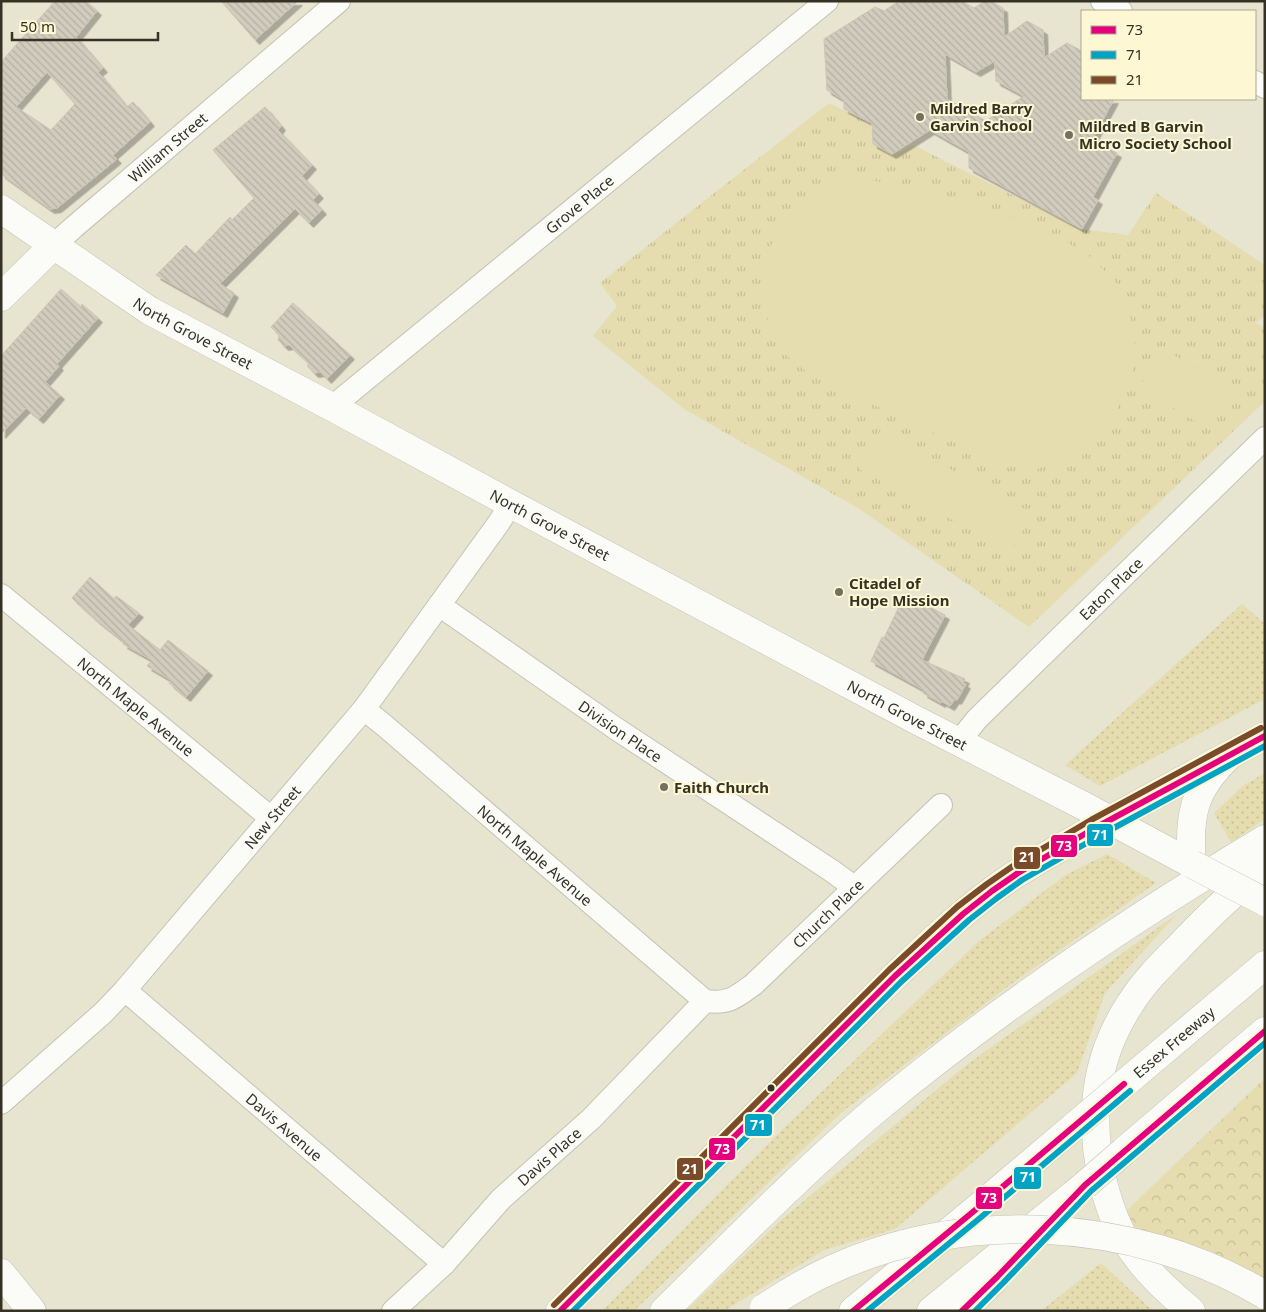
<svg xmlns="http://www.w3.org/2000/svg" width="1266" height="1312" viewBox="0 0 1266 1312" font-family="'Noto Sans',sans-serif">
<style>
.grass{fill:url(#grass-dots)}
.forest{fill:url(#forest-crowns)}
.park{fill:url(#park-tufts)}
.pitch{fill:#e5ddaf}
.building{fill:url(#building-back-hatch);stroke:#cac5b7;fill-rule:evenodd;filter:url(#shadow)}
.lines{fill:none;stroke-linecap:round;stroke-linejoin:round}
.minor-casing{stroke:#c5c2b3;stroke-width:24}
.tertiary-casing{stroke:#c5c2b3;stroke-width:29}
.secondary-casing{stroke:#c5c2b3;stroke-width:29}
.primary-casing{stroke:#c5c2b3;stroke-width:29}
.motorway-casing{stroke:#c5c2b3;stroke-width:29}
.minor{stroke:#fbfbf8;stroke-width:22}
.tertiary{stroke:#fbfbf8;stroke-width:28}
.secondary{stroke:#fbfbf8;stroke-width:28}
.primary{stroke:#fbfbf8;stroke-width:28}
.motorway{stroke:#fbfbf8;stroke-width:28}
.secondary-bridge-casing{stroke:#c5c2b3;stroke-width:29;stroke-linecap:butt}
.motorway-bridge-casing{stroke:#c5c2b3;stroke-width:29;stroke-linecap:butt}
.secondary-bridge{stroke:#fbfbf8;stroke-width:28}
.motorway-bridge{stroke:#fbfbf8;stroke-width:28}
.bus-1-casing{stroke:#fdf7d4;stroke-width:10}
.bus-2-casing{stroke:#fdf7d4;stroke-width:10}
.bus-3-casing{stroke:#fdf7d4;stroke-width:10}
.bus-1{stroke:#e5007d;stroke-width:6}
.bus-2{stroke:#03a3c6;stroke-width:6}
.bus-3{stroke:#7a4b2a;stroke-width:6}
.poi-dot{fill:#737061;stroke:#fdf7d4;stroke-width:2}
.bus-dot{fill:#353225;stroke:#fdf7d4;stroke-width:2}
.labels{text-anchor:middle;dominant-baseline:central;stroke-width:4;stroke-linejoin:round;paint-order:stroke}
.poi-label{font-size:15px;font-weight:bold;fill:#353225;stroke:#fdf7d4;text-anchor:start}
.street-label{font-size:15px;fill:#353225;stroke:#fdf7d4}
.line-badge{stroke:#fdf7d4;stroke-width:2}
.badge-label{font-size:14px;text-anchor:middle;font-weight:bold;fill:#fff}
</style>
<defs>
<pattern id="grass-dots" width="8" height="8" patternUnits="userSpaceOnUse" patternTransform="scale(1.25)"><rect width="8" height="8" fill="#e5ddaf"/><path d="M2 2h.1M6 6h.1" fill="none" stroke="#c5be96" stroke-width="1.8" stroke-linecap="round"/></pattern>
<pattern id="forest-crowns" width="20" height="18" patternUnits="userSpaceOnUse" patternTransform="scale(1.25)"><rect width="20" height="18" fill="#e5ddaf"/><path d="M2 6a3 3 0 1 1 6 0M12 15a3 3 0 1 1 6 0" fill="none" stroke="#c5be96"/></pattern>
<pattern id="park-tufts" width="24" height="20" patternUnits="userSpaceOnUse" patternTransform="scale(1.25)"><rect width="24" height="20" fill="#e5ddaf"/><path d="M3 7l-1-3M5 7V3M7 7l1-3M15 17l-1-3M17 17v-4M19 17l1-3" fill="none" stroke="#c5be96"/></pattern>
<pattern id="building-back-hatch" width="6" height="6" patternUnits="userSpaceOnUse" patternTransform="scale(1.25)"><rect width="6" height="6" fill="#d1ccbd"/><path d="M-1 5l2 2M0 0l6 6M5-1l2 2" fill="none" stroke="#b4b0a2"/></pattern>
<filter id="shadow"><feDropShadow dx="4.5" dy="4.5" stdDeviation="0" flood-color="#0004"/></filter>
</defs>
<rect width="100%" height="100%" fill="#e7e4d0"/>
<!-- grass -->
<g class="grass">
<polygon points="1242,604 1265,624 1265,699 1100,786 1065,765"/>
<polygon points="1265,773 1265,819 1231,842 1214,813 1244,785"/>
<polygon points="1107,854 1156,883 1014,982 842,1112 634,1311 602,1311 783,1129 979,941 1064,876"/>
<polygon points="1177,914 1105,993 1077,1073 895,1229 824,1250 724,1311 686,1311 780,1221 965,1066"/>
<polygon points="1101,1263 1153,1311 1041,1311"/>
</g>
<!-- forest -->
<polygon class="forest" points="1265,1078 1265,1280 1175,1242 1136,1229 1125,1212"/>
<!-- park -->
<polygon class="park" points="829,103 871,124 875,146 896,154 913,145 1080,229 1128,235 1156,193 1265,265 1265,315 1256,323 1265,328 1265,401 1029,627 861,510 684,409 593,336 617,306 600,283"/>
<!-- pitch -->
<g class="pitch">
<polygon points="857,177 970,201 1040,227 1087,254 1115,281 1129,308 1136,350 1130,382 1114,415 1088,445 1064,460 1037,469 1004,466 870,403 803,369 785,354 772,335 763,301 763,274 769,249 782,224 793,207 821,184"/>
<polygon points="1162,348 1230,389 1206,428 1139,387"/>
<polygon points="880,431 1032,513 1011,552 859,469"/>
</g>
<!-- building -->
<g class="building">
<path d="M55 1H86L97 11 76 37 103 68 98 72 127 107 133 102 150 122 113 155 117 159 57 208 50 209 1 174V62ZM47 72 75 104 51 130 16 107Z"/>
<polygon points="221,1 298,1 255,40"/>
<path d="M899 1H961L974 8 985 1H990L1003 8 1004 37 1027 21 1043 30 1044 58 1067 43 1082 51V99H1114L1092 140 1117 153 1093 197 1098 200 1082 229 969 168V152L930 130 892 154 873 144 872 123 844 109V100L827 90 824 39 875 7 884 11ZM945 54 976 72 995 61 996 81 1024 96 986 121 947 99Z"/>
<polygon points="265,107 281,126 278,130 312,165 302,176 319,194 313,200 322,210 309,223 295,209 220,284 234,293 223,313 156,275 186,245 195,254 230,217 232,220 254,198 213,150"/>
<polygon points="61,289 81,307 82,304 98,318 57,364 59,366 45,382 60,395 39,419 26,408 1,434 1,356"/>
<polygon points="293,303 350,355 327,379 320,372 314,373 308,367 308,362 289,345 284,346 278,340 279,335 271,327"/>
<polygon points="90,577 114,599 116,596 139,613 128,625 160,650 168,640 208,671 186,697 169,683 171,680 147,666 152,660 123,644 124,642 95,619 72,598"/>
<polygon points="905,594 945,615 922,660 965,679 963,683 966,684 957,700 955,699 950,706 941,701 941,703 923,693 924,690 871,661 882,637 884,638"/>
</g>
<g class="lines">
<!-- minor casing -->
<g class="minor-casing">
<g id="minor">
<polyline points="1102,1 1121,11"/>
<polyline points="1255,82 1265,87"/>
<path id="s1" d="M54 245 74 227 339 1"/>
<path id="s2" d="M332 407 827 1"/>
<path id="s3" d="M1 595 271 818"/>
<path id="s4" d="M439 605 615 728 832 871 854 887"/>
<path id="s5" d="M364 709 385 726 705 1001"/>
<path id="s6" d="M961 742 965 734 977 719 1265 438"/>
<path id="s7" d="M125 990 444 1264"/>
<path id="s8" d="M705 1001C729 1004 735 998 754 984L941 805"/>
<path id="s9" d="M1 1103 103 1013 125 990 364 709 498 524 511 504"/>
<path id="s10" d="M393 1311 444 1264 501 1199 591 1119 705 1001"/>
</g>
</g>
<!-- tertiary casing -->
<g class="tertiary-casing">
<polyline id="tertiary" points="1,297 54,245"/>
</g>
<!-- secondary casing -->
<g class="secondary-casing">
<g id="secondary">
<path id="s11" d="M1 209 150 311 332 407 511 504 918 721 1082 805 1192 864"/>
<path d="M1192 864C1188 816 1193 789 1230 755"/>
<polyline points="1,1273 32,1311"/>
</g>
</g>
<!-- primary casing -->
<g class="primary-casing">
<path id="primary" d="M560 1311 895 976C931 942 966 908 1007 880 1035 861 1065 845 1095 828 1151 797 1208 766 1265 736"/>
</g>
<!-- motorway casing -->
<g class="motorway-casing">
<g id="motorway">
<path id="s12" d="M1124 1084 1265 965"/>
<polyline points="1124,1151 1265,1031"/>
<path d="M664 1311C733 1243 800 1174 873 1112 996 1010 1128 921 1265 839"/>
<polyline points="853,1311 974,1211 1077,1124"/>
<polyline points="931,1311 1085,1185"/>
<polyline points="962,1311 994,1280"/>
<path d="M1191 1311C1166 1290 1141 1267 1124 1238 1114 1221 1108 1202 1103 1182 1088 1118 1094 1059 1130 1004 1143 983 1160 966 1177 949 1205 919 1234 892 1265 865"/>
</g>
</g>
<!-- minor -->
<use href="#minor" class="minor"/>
<!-- tertiary -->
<use href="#tertiary" class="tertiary"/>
<!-- secondary -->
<use href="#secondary" class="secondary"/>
<!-- primary -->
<use href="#primary" class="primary"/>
<!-- motorway -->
<use href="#motorway" class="motorway"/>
<!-- secondary-bridge casing -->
<g class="secondary-bridge-casing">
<polyline id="secondary-bridge" points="1192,864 1265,902"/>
</g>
<!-- motorway-bridge casing -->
<g class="motorway-bridge-casing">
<g id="motorway-bridge">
<polyline points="1077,1124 1124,1084"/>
<polyline points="1085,1185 1124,1151"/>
<path d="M764 1308C782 1296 800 1285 820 1275 958 1207 1133 1216 1265 1295"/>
</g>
</g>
<!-- secondary-bridge -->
<use href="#secondary-bridge" class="secondary-bridge"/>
<!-- motorway-bridge -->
<use href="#motorway-bridge" class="motorway-bridge"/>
<!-- bus-1 casing -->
<g class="bus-1-casing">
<g id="bus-1">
<polyline points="560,1311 895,976 963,914 992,891 1018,873 1095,828 1265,736"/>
<polyline points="853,1311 974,1211 1124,1084"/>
<polyline points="962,1311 997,1277 1085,1185 1265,1031"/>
</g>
</g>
<!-- bus-2 casing -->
<g class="bus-2-casing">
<g id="bus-2">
<polyline points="573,1311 901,982 969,920 997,898 1022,880 1099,836 1265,746"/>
<polyline points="867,1311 980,1218 1130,1091"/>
<polyline points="975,1311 1003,1283 1091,1191 1265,1043"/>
</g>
</g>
<!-- bus-3 casing -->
<g class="bus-3-casing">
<polyline id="bus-3" points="554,1305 889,970 957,907 987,884 1013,866 1091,820 1261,728"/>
</g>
<!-- bus-1 -->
<use href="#bus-1" class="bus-1"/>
<!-- bus-2 -->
<use href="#bus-2" class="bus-2"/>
<!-- bus-3 -->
<use href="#bus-3" class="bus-3"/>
</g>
<!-- markers -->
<g class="poi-dot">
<circle cx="920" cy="117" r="5"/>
<circle cx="1069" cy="135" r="5"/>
<circle cx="839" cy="592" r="5"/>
<circle cx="664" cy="787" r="5"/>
</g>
<circle class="bus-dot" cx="771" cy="1088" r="4.5"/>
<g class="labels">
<!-- poi labels -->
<g class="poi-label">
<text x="930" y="108">Mildred Barry<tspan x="930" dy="17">Garvin School</tspan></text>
<text x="1079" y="126">Mildred B Garvin<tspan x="1079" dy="17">Micro Society School</tspan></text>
<text x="849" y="583">Citadel of<tspan x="849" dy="17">Hope Mission</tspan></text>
<text x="674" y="787">Faith Church</text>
</g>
<!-- street labels -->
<g class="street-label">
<text stroke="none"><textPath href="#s1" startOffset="150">William Street</textPath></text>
<text stroke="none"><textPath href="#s2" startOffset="320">Grove Place</textPath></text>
<text stroke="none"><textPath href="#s11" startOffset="229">North Grove Street</textPath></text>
<text stroke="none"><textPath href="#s11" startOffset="634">North Grove Street</textPath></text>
<text stroke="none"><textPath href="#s6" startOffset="215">Eaton Place</textPath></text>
<text stroke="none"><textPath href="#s3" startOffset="175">North Maple Avenue</textPath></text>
<text stroke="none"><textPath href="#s11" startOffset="1039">North Grove Street</textPath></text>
<text stroke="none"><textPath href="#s4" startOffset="221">Division Place</textPath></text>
<text stroke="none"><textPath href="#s9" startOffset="395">New Street</textPath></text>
<text stroke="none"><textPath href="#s5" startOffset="225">North Maple Avenue</textPath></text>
<text stroke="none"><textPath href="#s8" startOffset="156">Church Place</textPath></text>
<text stroke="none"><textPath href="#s12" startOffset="65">Essex Freeway</textPath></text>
<text stroke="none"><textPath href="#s7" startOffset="210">Davis Avenue</textPath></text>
<text stroke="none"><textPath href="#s10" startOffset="220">Davis Place</textPath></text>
</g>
</g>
<g class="line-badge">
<rect x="1086" y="823" width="28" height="24" rx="5" fill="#03a3c6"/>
<rect x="1050" y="834" width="28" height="24" rx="5" fill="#e5007d"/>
<rect x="1013" y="846" width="28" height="24" rx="5" fill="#7a4b2a"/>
<rect x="744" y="1113" width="29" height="24" rx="5" fill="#03a3c6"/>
<rect x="708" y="1137" width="28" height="24" rx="5" fill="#e5007d"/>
<rect x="676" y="1157" width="28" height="24" rx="5" fill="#7a4b2a"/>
<rect x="1013" y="1166" width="29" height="24" rx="5" fill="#03a3c6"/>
<rect x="975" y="1186" width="28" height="24" rx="5" fill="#e5007d"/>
</g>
<g class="badge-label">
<text x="1100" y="840">71</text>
<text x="1064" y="851">73</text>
<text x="1027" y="862">21</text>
<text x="758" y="1130">71</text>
<text x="722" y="1154">73</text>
<text x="690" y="1174">21</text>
<text x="1028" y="1182">71</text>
<text x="989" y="1203">73</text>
</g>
<!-- border -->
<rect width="1266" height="1312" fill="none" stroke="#353225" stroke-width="5"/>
<!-- legend -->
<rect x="1081" y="10" width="175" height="90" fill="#fdf7d4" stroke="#ada88e"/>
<rect x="1091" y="26" width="25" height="8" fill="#e5007d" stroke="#ada88e"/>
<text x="1126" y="35" font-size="15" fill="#353225">73</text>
<rect x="1091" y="51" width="25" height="8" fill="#03a3c6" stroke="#ada88e"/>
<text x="1126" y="60" font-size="15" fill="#353225">71</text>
<rect x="1091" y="76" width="25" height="8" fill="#7a4b2a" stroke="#ada88e"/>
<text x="1126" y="85" font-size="15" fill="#353225">21</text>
<!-- scale -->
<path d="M12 32v8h146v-8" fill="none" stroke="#353225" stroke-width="2.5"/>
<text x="20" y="32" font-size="15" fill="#353225" stroke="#fdf7d4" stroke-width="4" paint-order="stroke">50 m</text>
</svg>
